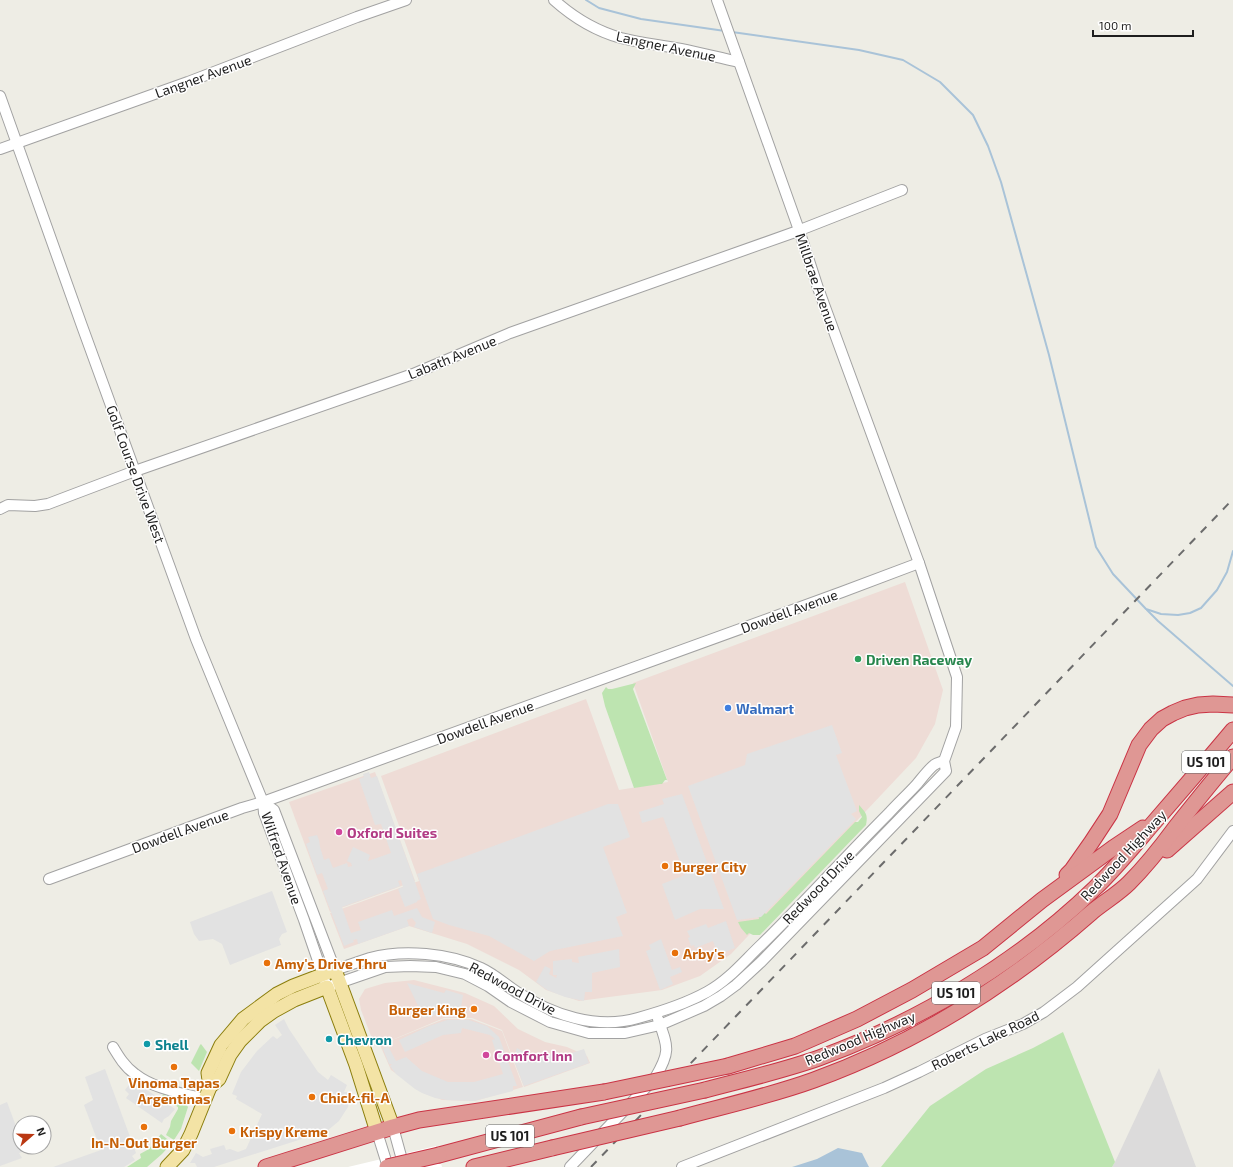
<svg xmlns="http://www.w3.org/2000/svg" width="1233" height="1167" viewBox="0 0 1233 1167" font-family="'Exo 2',sans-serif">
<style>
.residential{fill:#dcdbdb}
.commercial{fill:#eedcd6}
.grass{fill:#bde4b0}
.parking{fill:#e2e2e2}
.water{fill:#a9c3d8}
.pier{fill:#fff}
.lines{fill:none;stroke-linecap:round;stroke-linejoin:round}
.stream{stroke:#a9c3d8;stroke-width:2}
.minor-casing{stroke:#a2a2a2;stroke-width:12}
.major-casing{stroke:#8b7e0d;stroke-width:15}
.highway-casing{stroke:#ca3445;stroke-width:17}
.minor{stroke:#fff;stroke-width:10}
.major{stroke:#f3e3a5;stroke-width:13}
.highway{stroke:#df9794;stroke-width:15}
.rail{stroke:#6c6c6c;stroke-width:2;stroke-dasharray:8 8;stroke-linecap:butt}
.highway-bridge-casing{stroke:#ca3445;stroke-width:17;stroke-linecap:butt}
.highway-bridge{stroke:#df9794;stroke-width:15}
.leisure-dot{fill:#2e9e5b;stroke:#fff;stroke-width:1.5}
.shop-dot{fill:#3f7fe0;stroke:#fff;stroke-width:1.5}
.hotel-dot{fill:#d1479c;stroke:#fff;stroke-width:1.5}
.food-dot{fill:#e8710a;stroke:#fff;stroke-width:1.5}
.culture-dot{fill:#0f9aa8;stroke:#fff;stroke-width:1.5}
.labels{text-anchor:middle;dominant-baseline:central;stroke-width:3;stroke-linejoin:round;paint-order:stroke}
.shield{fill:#fff;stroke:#626262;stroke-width:1}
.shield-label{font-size:13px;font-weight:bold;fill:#1e1e1e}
.street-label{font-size:14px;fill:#1e1e1e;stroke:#fff}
.leisure-label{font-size:14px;font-weight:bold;fill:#27864d;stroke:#fff;text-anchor:start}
.shop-label{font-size:14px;font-weight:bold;fill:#366cbe;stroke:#fff;text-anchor:start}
.hotel-label{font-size:14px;font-weight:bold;fill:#b23c85;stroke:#fff;text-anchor:start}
.food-label{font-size:14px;font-weight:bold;fill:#c56008;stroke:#fff;text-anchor:start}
.culture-label{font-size:14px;font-weight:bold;fill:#0d838f;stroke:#fff;text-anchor:start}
</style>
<rect width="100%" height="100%" fill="#eeede5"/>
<!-- residential -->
<polygon class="residential" points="1159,1068 1196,1167 1112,1167 1115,1162"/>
<!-- commercial -->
<g class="commercial">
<polygon points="905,582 943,690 935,724 916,758 731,954 700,976 662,990 579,1001 546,990 519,970 467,944 409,926 344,949 330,913 419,881 381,776 586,699 619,790 668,782 633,683"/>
<polygon points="375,772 415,881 330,912 289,802"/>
<polygon points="414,980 465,993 494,1006 518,1029 545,1042 567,1047 587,1056 590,1063 524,1087 502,1030 472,1018 444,1018 380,1045 373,1041 361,1010 359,999 365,989 385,983"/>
<polygon points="444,1019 471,1019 502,1031 523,1087 475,1101 442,1100 421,1091 391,1070 380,1045"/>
</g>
<!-- grass -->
<g class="grass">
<polygon points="636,683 633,689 667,780 665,780 662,784 660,784 634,788 605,706 602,693 606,687 608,689 612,689"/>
<path d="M859 805C866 813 868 814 866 825L760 935H753L749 933 747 935 741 928 738 922 759 919 758 912 761 910 766 914 855 822H858L862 817 859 811Z"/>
<polygon points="1063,1032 1115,1162 1112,1167 881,1167 930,1106 986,1069 1033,1048"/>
<polygon points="201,1044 207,1052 199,1071 191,1063 200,1045"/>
<polygon points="163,1094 183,1100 188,1107 181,1129 174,1140 166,1135 170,1127 171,1121 178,1109 178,1107 162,1098"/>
<polygon points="161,1134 172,1143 162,1154 147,1167 127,1167 141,1158 140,1154 149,1149"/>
</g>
<!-- parking -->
<g class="parking">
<polygon points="832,725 842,753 836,755 857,811 851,814 856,819 761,917 737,920 688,786 745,765 747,754"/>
<polygon points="369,772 371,778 377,776 421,899 417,901 417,902 405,907 398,889 403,887 401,880 398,881 400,886 342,907 351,933 361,930 358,922 392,910 394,916 417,908 422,917 435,922 432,933 414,927 416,923 412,918 407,920 409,926 358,944 357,939 353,940 354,942 344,946 323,891 328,889 322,873 317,875 306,844 310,842 308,837 317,835 319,840 320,847 324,860 329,858 333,868 347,863 348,867 352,866 351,863 347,861 353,847 370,855 368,861 391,853 381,824 375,825 359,779 364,777 363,774"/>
<polygon points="682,794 724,909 700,909 675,920 662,884 685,875 663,817 642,823 639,812 664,804 662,799"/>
<polygon points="608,804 618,804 630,837 603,847 627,913 616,917 623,936 550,951 534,961 489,936 449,925 433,919 417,874"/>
<polygon points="272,891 287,932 282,934 279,939 281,945 230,965 222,944 213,939 199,941 194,934 190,922"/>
<polygon points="726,921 735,948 718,955 713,941 695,948 694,945 691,946 688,938 690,937 687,931 706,924 708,928"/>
<polygon points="661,939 672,970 680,967 682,972 670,977 673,984 660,990 646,951 651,949 649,945"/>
<polygon points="619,949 620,967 592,973 592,992 585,992 584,1001 565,997 547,990 536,982 545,966 551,969 549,974 556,978 557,975 553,975 553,961 572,959 572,962 579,963 578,957"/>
<polygon points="407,983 444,993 446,990 463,995 460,1013 444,1013 424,1018"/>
<polygon points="284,1019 289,1029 318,1072 328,1080 331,1075 347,1085 344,1092 350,1092 348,1107 339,1121 327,1131 214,1167 197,1167 195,1163 190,1163 196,1153 203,1157 212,1154 210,1149 224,1145 226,1150 230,1149 238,1152 246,1149 262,1114 236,1099 237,1096 232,1094 241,1072 257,1051 273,1036 277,1039 282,1035 275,1025"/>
<polygon points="447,1020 469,1020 487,1026 499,1037 517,1086 513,1086 513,1091 474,1101 447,1100 435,1098 422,1093 415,1089 396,1074 390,1066 392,1064 389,1064 383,1049 388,1046 396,1061 406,1057 422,1071 448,1082 474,1082 503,1074 492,1040 495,1039 490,1035 462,1028 461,1033 443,1035 405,1052 399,1040 429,1026"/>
<polygon points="517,1048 536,1059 554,1053 556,1058 584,1049 589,1063 524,1086 513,1058"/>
<polygon points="105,1069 136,1153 132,1156 135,1160 124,1167 53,1167 101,1150 84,1105 93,1100 85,1077"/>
<polygon points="132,1081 150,1092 175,1109 169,1116 164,1119 162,1123 126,1098 129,1094 125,1090"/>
<polygon points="7,1102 20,1137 20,1147 24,1147 25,1151 19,1153 22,1158 0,1166 0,1105"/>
</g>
<!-- water -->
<polygon class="water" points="838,1148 862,1153 869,1167 792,1167 817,1159"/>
<!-- pier -->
<polygon class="pier" points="436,1146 442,1167 348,1167"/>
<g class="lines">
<!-- stream -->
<g class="stream">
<polyline points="586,0 599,8 641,19 725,31"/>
<polyline points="732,32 859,50 903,60 940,82 973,115 988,146 1001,182 1049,355 1096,547 1113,574 1146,609 1161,614 1178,615 1190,613 1201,608 1217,590 1227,572 1233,551"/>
<polyline points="1147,610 1158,621 1233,686"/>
</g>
<!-- minor casing -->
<g class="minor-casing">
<g id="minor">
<path d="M554 0C573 17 596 31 621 38 641 43 661 45 681 49 701 53 720 58 739 62"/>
<polyline points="0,96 82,326 196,639 263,802 264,813 304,920 327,987 385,967 410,966 436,967 465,974 488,986 511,1002 550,1022 589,1033 625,1033 660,1025 704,1006 721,996 736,985 761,962 946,771 944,761 956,727 957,677 919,563 818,288 799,230 717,0"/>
<polyline points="0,149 188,82 357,17 406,0"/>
<polyline points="0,509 8,505 35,506 48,504 69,496 135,471 413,374 510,333 795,232 902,190"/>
<path d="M263 802 274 810 335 970C346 966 358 962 370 958 403 949 449 953 481 968 494 974 505 984 517 992 552 1015 597 1030 638 1018 660 1012 687 1003 707 992 729 980 744 961 762 944 805 902 846 856 889 813 898 803 908 794 917 784 922 778 928 770 934 765 937 763 941 762 944 761"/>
<polyline points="49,879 242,808 263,802 842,592 919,563"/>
<path d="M113 1047C119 1057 125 1067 135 1074 154 1089 181 1093 205 1099"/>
<polyline points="393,1127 404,1167"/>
<polyline points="377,1132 388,1167"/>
<path d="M570 1167 655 1078C671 1051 668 1047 658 1019"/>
<polyline points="682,1167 884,1088 919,1072 985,1039 1023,1024 1044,1012 1077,987 1197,879 1233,831"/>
</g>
</g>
<!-- major casing -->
<g class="major-casing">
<g id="major">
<polyline points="210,1087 208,1073 221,1045 243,1019 277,994 293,986 335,970 393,1127"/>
<polyline points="167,1167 183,1150 191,1134 210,1087 219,1079 230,1055 240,1041 260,1021 274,1011 294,1000 327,987 356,1065 377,1132"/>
</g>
</g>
<!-- highway casing -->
<g class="highway-casing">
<g id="highway">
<polyline points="1167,850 1233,792"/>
<polyline points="1067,875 1072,870 1091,843 1110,814 1139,745 1151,729 1162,719 1173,713 1185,708 1198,705 1213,704 1233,705"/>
<polyline points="728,1066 795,1046 857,1019 912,990 983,948 1042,900 1113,848 1143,828"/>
<path d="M705 1090C743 1080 782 1071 819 1058 918 1022 1019 962 1095 888 1117 867 1136 843 1156 820 1182 790 1208 760 1233 730"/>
<path d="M680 1118C724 1106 770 1096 814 1080 916 1043 1010 984 1092 912 1104 902 1118 894 1129 883 1146 866 1161 847 1175 828 1194 804 1213 780 1233 757"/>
<polyline points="439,1155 581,1117"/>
<polyline points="266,1167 393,1127 419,1120 604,1092"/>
<polyline points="474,1167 552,1148"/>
</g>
</g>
<!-- minor -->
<use href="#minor" class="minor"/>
<!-- major -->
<use href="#major" class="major"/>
<!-- highway -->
<use href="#highway" class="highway"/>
<!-- rail -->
<polyline class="rail" points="591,1167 1233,499"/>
<!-- highway-bridge casing -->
<g class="highway-bridge-casing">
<g id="highway-bridge">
<polyline points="604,1092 728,1066"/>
<polyline points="581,1117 705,1090"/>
<polyline points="552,1148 680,1118"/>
<polyline points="387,1167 439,1155"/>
</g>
</g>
<!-- highway-bridge -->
<use href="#highway-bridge" class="highway-bridge"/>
</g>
<!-- markers -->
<circle class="leisure-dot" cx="858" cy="659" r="4"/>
<circle class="shop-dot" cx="728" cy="708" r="4"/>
<g class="hotel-dot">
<circle cx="339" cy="832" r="4"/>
<circle cx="486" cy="1055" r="4"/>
</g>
<g class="food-dot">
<circle cx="665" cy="866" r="4"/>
<circle cx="675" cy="953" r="4"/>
<circle cx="267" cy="963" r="4"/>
<circle cx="474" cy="1009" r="4"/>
<circle cx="174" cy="1067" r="4"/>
<circle cx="312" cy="1097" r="4"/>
<circle cx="144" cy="1127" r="4"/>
<circle cx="232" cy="1131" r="4"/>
</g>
<g class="culture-dot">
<circle cx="329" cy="1039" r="4"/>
<circle cx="147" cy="1044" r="4"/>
</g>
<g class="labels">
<!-- shield labels -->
<g class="shield">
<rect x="1182" y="751" width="48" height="22" rx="3"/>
<rect x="932" y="982" width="48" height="22" rx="3"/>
<rect x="486" y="1125" width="48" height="22" rx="3"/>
</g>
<g class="shield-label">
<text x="1206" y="762">US 101</text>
<text x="956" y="993">US 101</text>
<text x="510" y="1136">US 101</text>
</g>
<!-- street labels -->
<g class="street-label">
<text transform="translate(666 46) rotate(12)">Langner Avenue</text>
<text transform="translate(203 76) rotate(-20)">Langner Avenue</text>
<text transform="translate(817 282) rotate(71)">Millbrae Avenue</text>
<text transform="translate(452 357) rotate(-22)">Labath Avenue</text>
<text transform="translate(136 474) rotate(70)">Golf Course Drive West</text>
<text transform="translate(789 611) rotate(-20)">Dowdell Avenue</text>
<text transform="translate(485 722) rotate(-20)">Dowdell Avenue</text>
<text transform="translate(180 831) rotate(-20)">Dowdell Avenue</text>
<text transform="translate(1123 855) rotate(-47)">Redwood Highway</text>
<text transform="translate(282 858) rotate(71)">Wilfred Avenue</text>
<text transform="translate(818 887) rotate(-46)">Redwood Drive</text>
<text transform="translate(513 988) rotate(28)">Redwood Drive</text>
<text transform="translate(860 1038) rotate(-23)">Redwood Highway</text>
<text transform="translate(985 1040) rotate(-26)">Roberts Lake Road</text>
</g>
<!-- leisure labels -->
<g class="leisure-label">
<text x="866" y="659">Driven Raceway</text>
</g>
<!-- shop labels -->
<g class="shop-label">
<text x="736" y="708">Walmart</text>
</g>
<!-- hotel labels -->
<g class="hotel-label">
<text x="347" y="832">Oxford Suites</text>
<text x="494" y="1055">Comfort Inn</text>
</g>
<!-- food labels -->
<g class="food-label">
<text x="673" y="866">Burger City</text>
<text x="683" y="953">Arby's</text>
<text x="275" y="963">Amy's Drive Thru</text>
<text x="466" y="1009" text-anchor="end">Burger King</text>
<text x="174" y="1082" text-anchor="middle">Vinoma Tapas<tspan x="174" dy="16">Argentinas</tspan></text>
<text x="320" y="1097">Chick-fil-A</text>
<text x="240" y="1131">Krispy Kreme</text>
<text x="144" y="1142" text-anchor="middle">In-N-Out Burger</text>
</g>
<!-- culture labels -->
<g class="culture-label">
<text x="337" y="1039">Chevron</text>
<text x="155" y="1044">Shell</text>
</g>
</g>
<!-- north arrow -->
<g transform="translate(32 1135) rotate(70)"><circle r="19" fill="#ffffff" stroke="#a5a5a5"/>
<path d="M0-3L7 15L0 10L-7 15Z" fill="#ba3812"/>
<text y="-6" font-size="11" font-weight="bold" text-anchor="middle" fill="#1e1e1e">N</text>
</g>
<!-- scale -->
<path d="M1093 30v6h100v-6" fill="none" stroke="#1e1e1e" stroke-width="2"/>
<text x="1099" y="30" font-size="12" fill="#1e1e1e" stroke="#ffffff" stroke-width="3" paint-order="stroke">100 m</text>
</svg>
